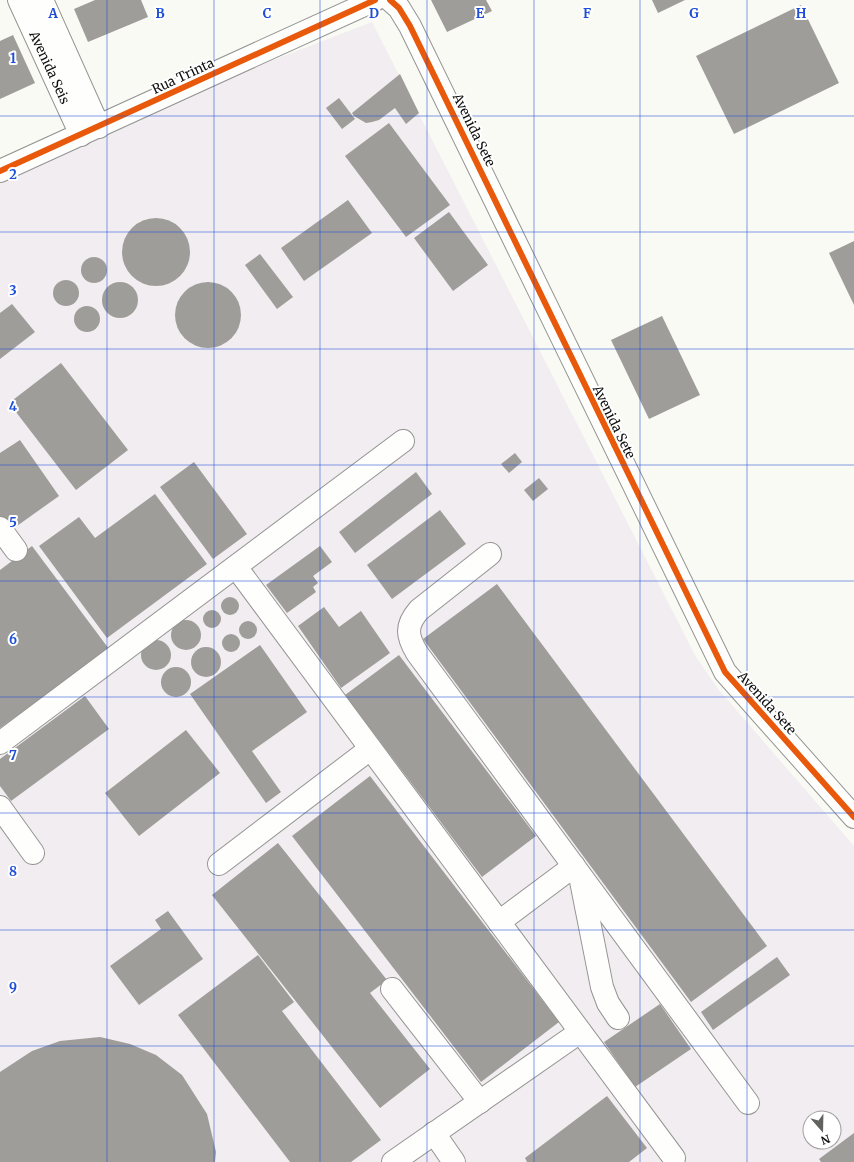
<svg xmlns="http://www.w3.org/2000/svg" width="854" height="1162" viewBox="0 0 854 1162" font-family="Merriweather,serif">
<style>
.industrial{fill:#f2edf0;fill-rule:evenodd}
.building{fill:#9e9d99}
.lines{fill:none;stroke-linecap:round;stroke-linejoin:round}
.minor-casing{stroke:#949492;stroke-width:24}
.minor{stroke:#fefefd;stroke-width:22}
.cycleway-casing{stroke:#fff;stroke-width:8}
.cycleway{stroke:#e8590c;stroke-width:6}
.grid{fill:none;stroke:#1d4ed8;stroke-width:1;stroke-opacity:0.55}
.labels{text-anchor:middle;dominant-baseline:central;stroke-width:4;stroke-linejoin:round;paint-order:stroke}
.street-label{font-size:13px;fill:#0e0e0e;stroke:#fff}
.grid-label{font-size:13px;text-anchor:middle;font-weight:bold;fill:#1d4ed8;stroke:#fff;stroke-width:4;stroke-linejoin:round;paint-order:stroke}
</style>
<rect width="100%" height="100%" fill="#fafaf4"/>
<!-- industrial -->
<path class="industrial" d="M372 22 696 657 719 690 854 846V1162H0V171L99 127ZM810 1118H834V1142H810Z"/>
<!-- building -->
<g class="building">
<polygon points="95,0 141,0 148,17 88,42 74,9"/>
<polygon points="431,0 486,0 492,11 447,32"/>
<polygon points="652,0 685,0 658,13"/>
<polygon points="801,5 839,83 734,134 696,56"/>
<polygon points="13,35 35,83 0,99 0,41"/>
<polygon points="400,74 419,113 406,124 395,108 379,120 372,122 366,123 354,116 352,113"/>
<polygon points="339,98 355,119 342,129 326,108"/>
<polygon points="389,123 450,205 406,237 345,156"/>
<polygon points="348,200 372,233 304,281 281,248"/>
<polygon points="449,212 488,265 453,291 414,238"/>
<circle cx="156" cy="252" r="34"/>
<polygon points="854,241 854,305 829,253"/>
<polygon points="260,254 293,297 277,309 245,265"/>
<circle cx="94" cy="270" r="13"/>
<circle cx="66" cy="293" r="13"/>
<circle cx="120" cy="300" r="18"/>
<circle cx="208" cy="315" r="33"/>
<polygon points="12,304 35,332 0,359 0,313"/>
<circle cx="87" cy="319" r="13"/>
<polygon points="662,316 700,395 649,419 611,340"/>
<polygon points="61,363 128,450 76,490 9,403"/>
<polygon points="20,440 59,496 0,538 0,453"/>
<polygon points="515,453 522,462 509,473 501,464"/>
<polygon points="194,462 247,534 213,559 160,487"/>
<polygon points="416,472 432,494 355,553 339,532"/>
<polygon points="539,478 548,489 533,501 524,490"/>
<polygon points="155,494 207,564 107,638 39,546 79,517 95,538"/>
<polygon points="440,510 466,544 392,599 367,565"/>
<polygon points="32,546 109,649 0,728 0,570"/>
<polygon points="320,546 332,562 313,576 318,583 313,587 316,592 287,613 266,585"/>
<polygon points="497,584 767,946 691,1002 423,639"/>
<circle cx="230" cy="606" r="9"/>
<polygon points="324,607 339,627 361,611 390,653 341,688 298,626"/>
<circle cx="212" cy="619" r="9"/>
<circle cx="186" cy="635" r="15"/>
<circle cx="248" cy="630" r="9"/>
<circle cx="231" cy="643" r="9"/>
<circle cx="156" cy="655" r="15"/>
<polygon points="260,645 307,712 252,751 281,792 266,803 190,694"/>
<circle cx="206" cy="662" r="15"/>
<polygon points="399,655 536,836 482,877 345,695"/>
<circle cx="176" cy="682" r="15"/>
<polygon points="85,696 109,729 11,801 0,786 0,759"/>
<polygon points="186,730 220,773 139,836 105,793"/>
<polygon points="370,776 559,1022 481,1082 292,836"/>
<polygon points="278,843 387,980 370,993 430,1069 380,1108 212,895"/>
<polygon points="168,911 203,959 139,1005 110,966 161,929 155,920"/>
<polygon points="258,955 294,1002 282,1011 381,1140 351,1162 290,1162 178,1015"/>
<polygon points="777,957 790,975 713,1030 701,1012"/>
<polygon points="660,1004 691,1049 635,1087 604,1042"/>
<polygon points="100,1037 130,1044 156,1055 182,1075 207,1114 216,1152 215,1162 0,1162 0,1072 32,1051 60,1041"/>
<polygon points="607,1096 647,1148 629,1162 527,1162 525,1158"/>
<polygon points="854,1133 854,1162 821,1162 819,1159"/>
</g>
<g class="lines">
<!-- minor casing -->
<g class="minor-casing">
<g id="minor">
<path id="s1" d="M19 0 81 135"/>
<polyline points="42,0 99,127"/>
<polyline points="390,0 399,8 410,26 725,672 854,817"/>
<polyline points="0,171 375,0"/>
<polyline points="0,528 16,550"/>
<path d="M490 554 419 610C405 626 407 636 417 653L748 1103"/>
<polyline points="236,567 674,1158"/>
<polyline points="0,743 403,441"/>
<polyline points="0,807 33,853"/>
<polyline points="219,864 370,749"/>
<polyline points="581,881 602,987 608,1003 618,1018"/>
<polyline points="499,922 574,866"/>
<polyline points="392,989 480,1102"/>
<polyline points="434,1133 454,1162"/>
<polyline points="393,1162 580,1032"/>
</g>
</g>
<!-- minor -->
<use href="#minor" class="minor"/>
<!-- cycleway casing -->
<g class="cycleway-casing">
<g id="cycleway">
<polyline points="390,0 399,8 410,26 725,672 854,817"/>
<polyline points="0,171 375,0"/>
</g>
</g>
<!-- cycleway -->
<use href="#cycleway" class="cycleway"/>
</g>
<!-- grid -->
<path class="grid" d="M107 0V1162M214 0V1162M320 0V1162M427 0V1162M534 0V1162M640 0V1162M747 0V1162M0 116H854M0 232H854M0 349H854M0 465H854M0 581H854M0 697H854M0 813H854M0 930H854M0 1046H854"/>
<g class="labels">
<!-- street labels -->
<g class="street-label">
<text stroke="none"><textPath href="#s1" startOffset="74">Avenida Seis</textPath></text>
<text transform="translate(183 76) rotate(-25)">Rua Trinta</text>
<text transform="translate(474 130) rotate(64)">Avenida Sete</text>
<text transform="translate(614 422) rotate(64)">Avenida Sete</text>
<text transform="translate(767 703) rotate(48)">Avenida Sete</text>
</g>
</g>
<g class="grid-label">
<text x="53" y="18">A</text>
<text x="160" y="18">B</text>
<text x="267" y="18">C</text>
<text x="374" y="18">D</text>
<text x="480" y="18">E</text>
<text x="587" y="18">F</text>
<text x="694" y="18">G</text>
<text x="801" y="18">H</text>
<text x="13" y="63">1</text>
<text x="13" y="179">2</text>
<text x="13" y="295">3</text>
<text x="13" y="411">4</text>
<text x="13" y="527">5</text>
<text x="13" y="644">6</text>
<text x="13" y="760">7</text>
<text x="13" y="876">8</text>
<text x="13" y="992">9</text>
</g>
<!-- north arrow -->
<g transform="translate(822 1130) rotate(160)"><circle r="19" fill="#ffffff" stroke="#9f9f9f"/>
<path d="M0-3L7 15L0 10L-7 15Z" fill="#61615e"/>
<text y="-6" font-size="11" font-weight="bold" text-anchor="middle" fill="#0e0e0e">N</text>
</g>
</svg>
